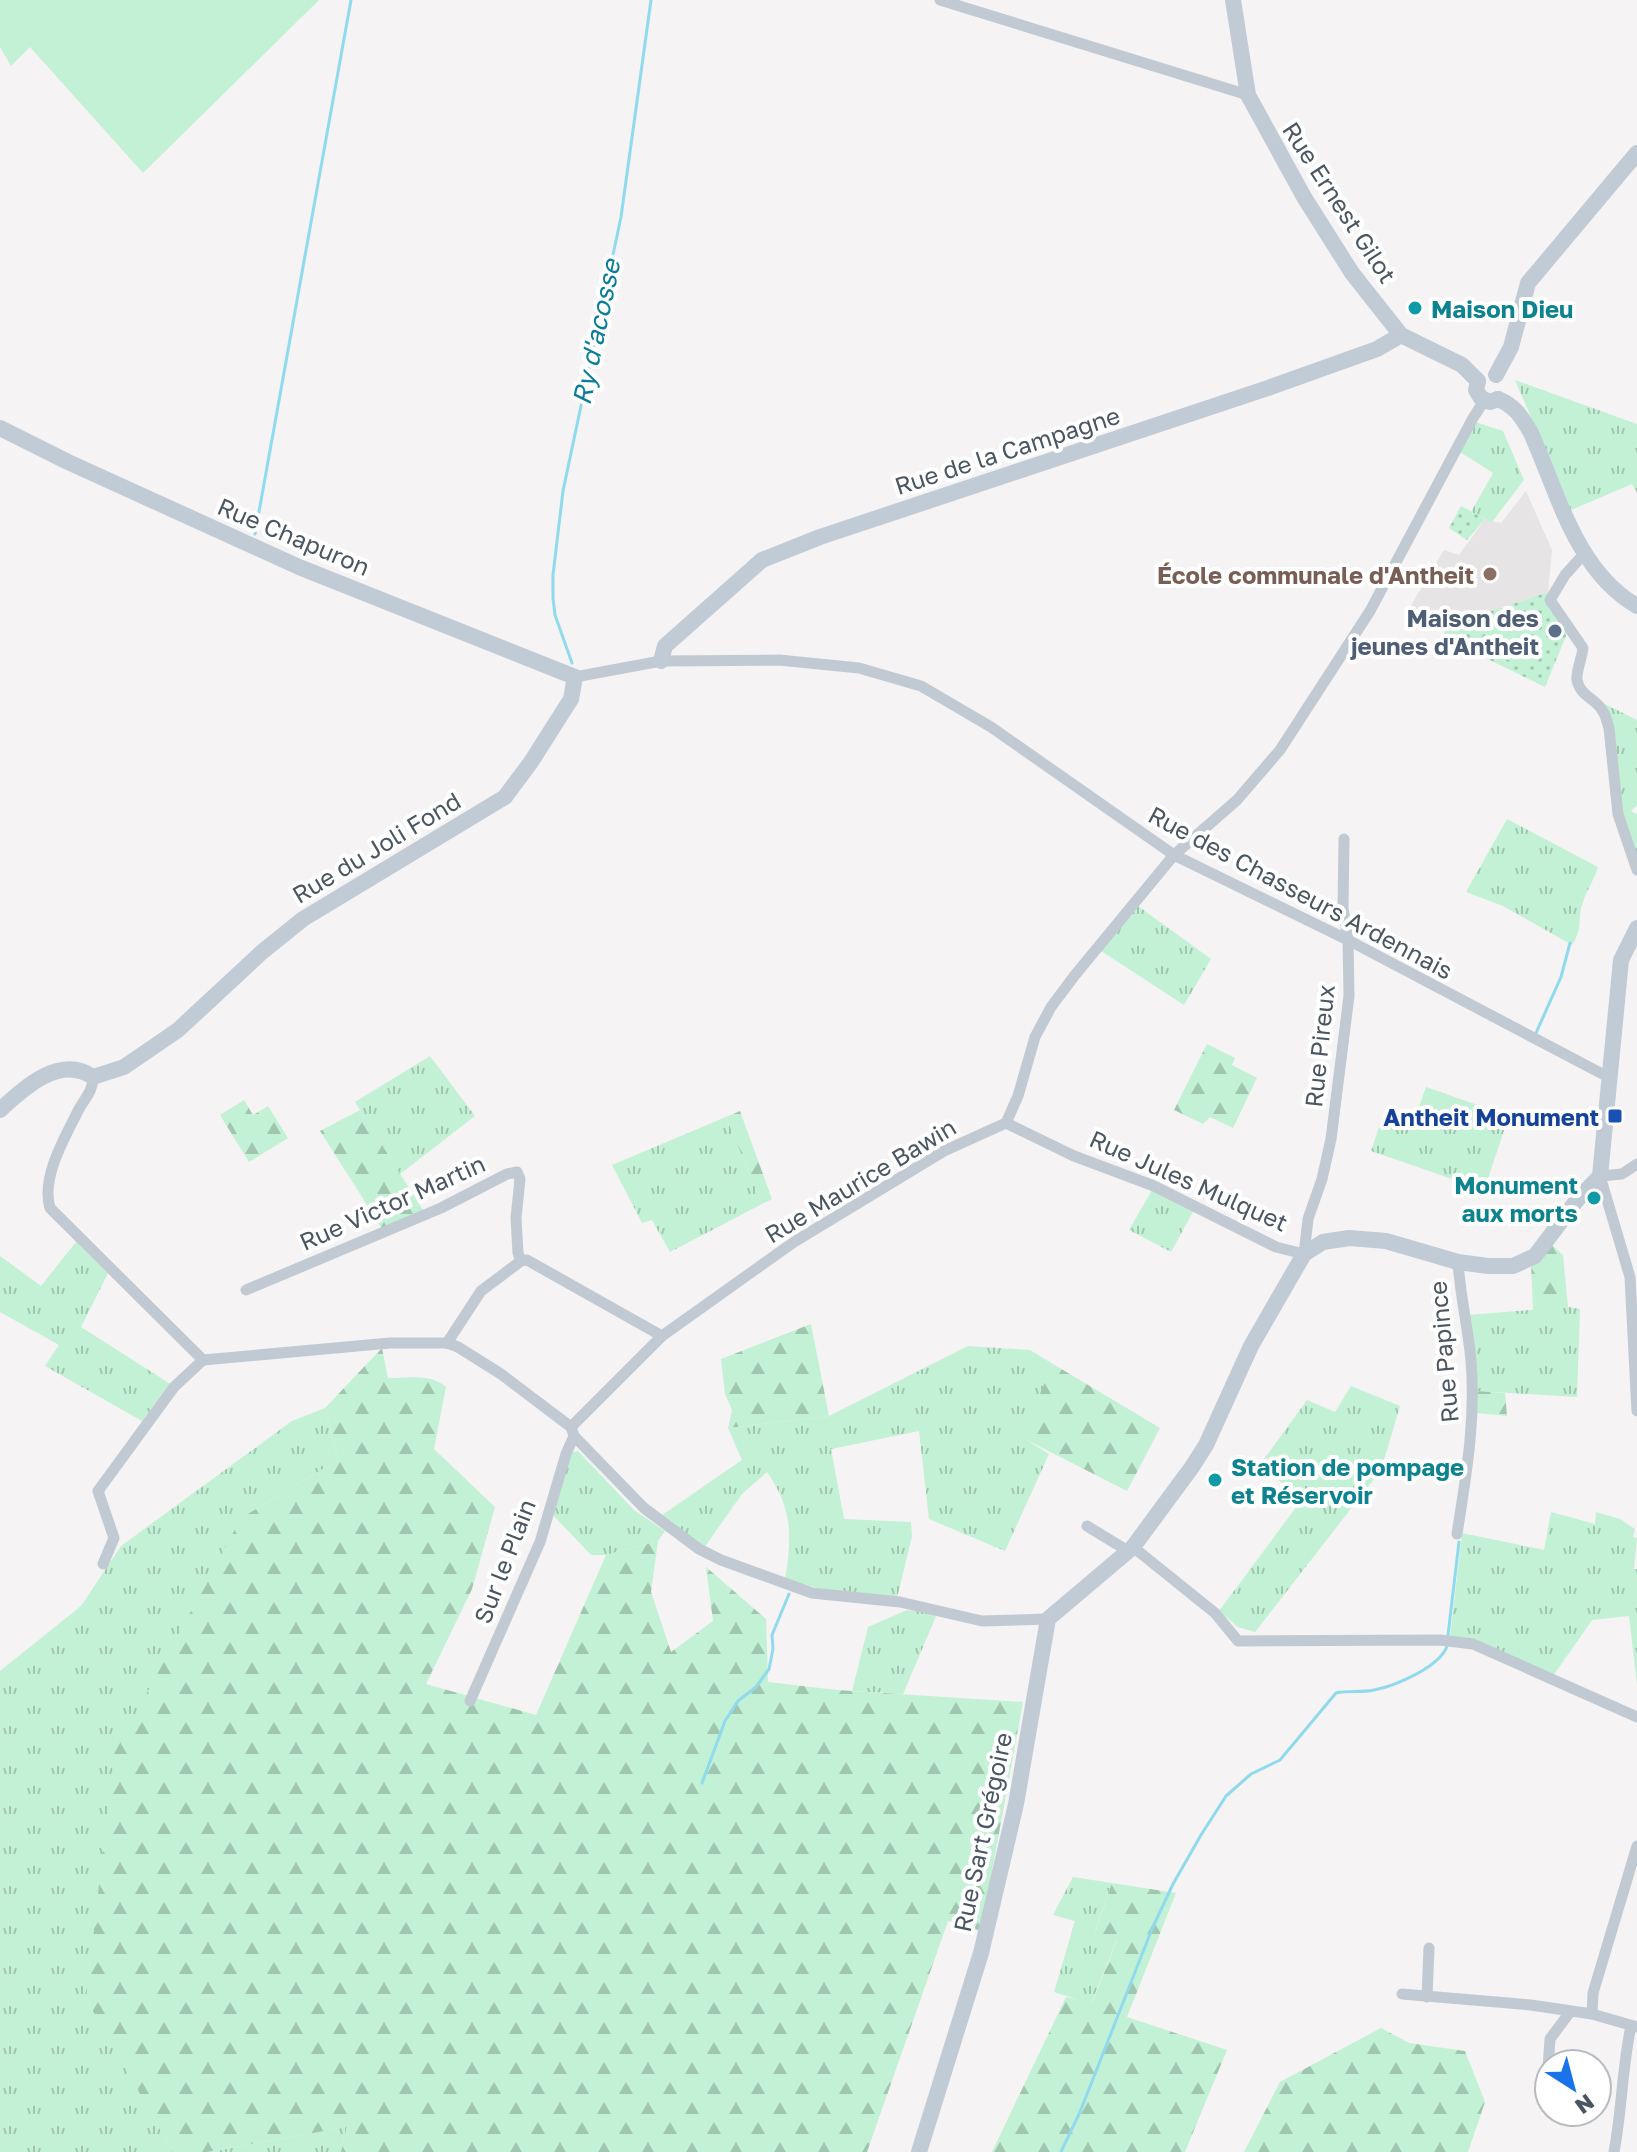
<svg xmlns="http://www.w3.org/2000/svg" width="1637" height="2152" viewBox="0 0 1637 2152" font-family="'Golos Text',sans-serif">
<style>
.education{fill:#e6e4e5}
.grass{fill:url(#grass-tufts)}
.forest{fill:url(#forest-firs)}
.park{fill:url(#park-dots)}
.pitch{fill:#c3f1d5}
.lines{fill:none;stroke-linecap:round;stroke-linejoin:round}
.stream{stroke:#90daee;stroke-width:3}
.street{stroke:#c1cad2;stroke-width:11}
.secondary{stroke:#c1cbd6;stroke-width:16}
.culture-dot{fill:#0f9aa8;stroke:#fff;stroke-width:3}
.education-dot{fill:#8d6e63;stroke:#fff;stroke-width:3}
.service-dot{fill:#5c6f8a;stroke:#fff;stroke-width:3}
.transit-dot{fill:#1a4fb4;stroke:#fff;stroke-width:3}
.labels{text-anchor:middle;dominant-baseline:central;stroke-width:8;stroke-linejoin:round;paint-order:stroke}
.street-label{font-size:24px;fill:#4a5661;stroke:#fff}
.culture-label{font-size:24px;font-weight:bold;fill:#0d838f;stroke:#fff;text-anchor:start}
.education-label{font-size:24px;font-weight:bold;fill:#785e54;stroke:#fff;text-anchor:end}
.service-label{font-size:24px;font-weight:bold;fill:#4e5e75;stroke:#fff;text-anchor:end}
.transit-label{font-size:24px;font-weight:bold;fill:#164399;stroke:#fff;text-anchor:end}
.water-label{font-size:26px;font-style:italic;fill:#0c7c9b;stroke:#fff}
</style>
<defs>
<pattern id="grass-tufts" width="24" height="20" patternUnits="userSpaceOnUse" patternTransform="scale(2)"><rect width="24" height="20" fill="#c3f1d5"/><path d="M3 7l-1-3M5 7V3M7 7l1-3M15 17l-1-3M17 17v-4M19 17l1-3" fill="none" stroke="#a0c6b0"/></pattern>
<pattern id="forest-firs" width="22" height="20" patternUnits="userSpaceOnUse" patternTransform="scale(2)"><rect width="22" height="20" fill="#c3f1d5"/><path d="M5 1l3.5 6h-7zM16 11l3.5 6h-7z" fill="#a0c6b0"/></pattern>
<pattern id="park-dots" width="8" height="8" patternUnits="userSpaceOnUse" patternTransform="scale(2)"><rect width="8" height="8" fill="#c3f1d5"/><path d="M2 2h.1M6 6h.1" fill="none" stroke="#a0c6b0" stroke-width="1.8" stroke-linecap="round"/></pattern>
</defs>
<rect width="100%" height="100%" fill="#f5f3f3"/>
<!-- education -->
<polygon class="education" points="1526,491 1552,550 1548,592 1447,626 1410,607 1444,550 1459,555 1485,519 1501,523"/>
<!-- grass -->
<g class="grass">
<polygon points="1515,380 1637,424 1637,493 1632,484 1571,510"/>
<polygon points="1475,422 1503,431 1524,480 1492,522 1471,512 1493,473 1460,452"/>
<polygon points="1601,702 1637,720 1637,805 1631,811 1637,814 1637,863 1629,844"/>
<path d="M1507 819 1598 867C1594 881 1584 894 1581 909 1578 925 1582 929 1572 945L1503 906 1466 892Z"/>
<polygon points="1138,906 1211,959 1184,1005 1101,951"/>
<polygon points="430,1056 475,1116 400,1174 355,1102"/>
<polygon points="1426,1087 1509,1116 1484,1190 1371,1151 1383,1115 1413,1124"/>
<polygon points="726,1117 762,1204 670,1252 652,1220 642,1223 612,1165"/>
<polygon points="1152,1190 1194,1210 1171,1252 1129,1230"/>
<polygon points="76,1242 108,1273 81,1327 172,1385 167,1387 142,1421 45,1366 59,1345 0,1312 0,1256 41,1286"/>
<polygon points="1568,1307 1580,1309 1577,1397 1477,1391 1468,1315"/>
<path d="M968 1346 1030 1350 1053 1364 1022 1437 1049 1454 1005 1551 929 1519 919 1431 831 1449 844 1519 911 1522 912 1536 897 1598 830 1591 785 1580C792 1537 793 1509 767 1472L742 1494 704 1548 662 1515 742 1460 728 1428 829 1416Z"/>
<polygon points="1351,1386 1400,1406 1381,1470 1255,1632 1238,1627 1219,1611 1303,1498 1259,1466 1307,1400 1335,1412"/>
<polygon points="325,1408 338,1460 241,1518 86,1998 173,2152 0,2152 0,1671 81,1606 121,1546 292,1421"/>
<polygon points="578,1451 634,1510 665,1531 658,1541 606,1555 591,1555 552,1514 569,1453"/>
<polygon points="1551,1512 1595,1524 1596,1512 1620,1519 1635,1529 1633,1537 1637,1538 1634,1569 1637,1569 1637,1685 1629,1616 1592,1620 1553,1676 1450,1637 1462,1533 1544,1550"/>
<polygon points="907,1610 937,1614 903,1694 852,1691 868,1627"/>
<polygon points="1073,1877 1112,1883 1095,1932 1117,1939 1091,2004 1054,1992 1075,1921 1053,1915"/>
<polygon points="347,2127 341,2152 207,2152"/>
</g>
<!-- forest -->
<g class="forest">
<polygon points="1207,1044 1235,1058 1232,1065 1257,1078 1233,1128 1210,1117 1203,1124 1174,1110"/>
<polygon points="244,1100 253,1115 268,1106 288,1138 249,1162 220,1115"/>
<polygon points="360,1110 423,1210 383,1230 320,1131"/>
<polygon points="740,1111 772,1199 762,1204 726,1117"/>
<polygon points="1550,1243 1563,1255 1568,1307 1533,1311 1531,1263"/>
<polygon points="811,1324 829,1416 728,1428 732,1410 725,1394 721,1359"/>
<path d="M382 1348 388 1378C407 1378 431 1373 446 1387L434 1449 495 1507 472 1589 426 1684 536 1715 606 1555 658 1541 651 1592 671 1652 713 1621 706 1567 766 1619 768 1682 837 1690 1023 1702 981 1931 948 1921 867 2152H341L347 2127 207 2152H173L86 1999 114 1754 241 1518 338 1460 325 1408Z"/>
<polygon points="1053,1364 1160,1428 1127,1491 1021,1437"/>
<polygon points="1477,1391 1505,1393 1507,1416 1477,1413"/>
<polygon points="1112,1883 1176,1893 1127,2017 1227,2050 1185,2152 992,2152 1066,1997 1092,2003 1117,1940 1095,1933"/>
<polygon points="1381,2028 1409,2043 1465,2051 1485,2102 1468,2152 1244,2152 1280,2082"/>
</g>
<!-- park -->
<g class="park">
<polygon points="1461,506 1485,519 1467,540 1449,528"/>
<polygon points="1548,592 1568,631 1545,687 1443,637 1447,626"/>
</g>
<!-- pitch -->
<g class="pitch">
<polygon points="0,0 319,0 143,173 30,47 11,66 0,47"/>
<polygon points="1494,625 1539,643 1528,668 1484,650"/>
</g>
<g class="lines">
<!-- stream -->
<g class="stream">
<polyline points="255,534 351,0"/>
<polyline points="572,663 555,615 553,598 553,575 563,491 621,217 651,0"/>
<polyline points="1536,1033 1561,977 1570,943"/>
<polyline points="1448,1635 1459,1542"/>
<polyline points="702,1783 725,1721 738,1701 756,1687 769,1669 773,1649 772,1635 789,1594"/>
<path d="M1061 2152 1080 2112 1152 1929 1173 1884 1201 1835 1226 1796 1251 1774 1280 1760 1336 1693C1349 1690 1361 1693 1374 1690 1395 1686 1440 1667 1447 1646"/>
</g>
<!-- street -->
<g class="street">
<polyline points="940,0 1248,95"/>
<path d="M1584 554 1565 575 1550 600 1583 648C1582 658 1576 671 1577 680 1580 696 1595 698 1602 710 1606 715 1607 722 1609 728L1618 814 1637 870"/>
<polyline points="575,677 661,661 779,660 859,668 921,686 991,727 1174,855 1348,940 1610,1078"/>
<path d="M93 1077C93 1092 84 1099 78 1111 64 1139 41 1178 50 1208L203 1360 390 1343H447L458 1347 501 1374 571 1427 574 1436 644 1508 699 1549 721 1560 812 1593 900 1602 982 1621 1048 1619"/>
<polyline points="1006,1123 1074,1156 1154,1186 1276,1247 1304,1254 1308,1219 1322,1179 1331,1139 1349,996 1348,940 1343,908 1344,839"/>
<polyline points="1637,1164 1622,1174 1600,1176 1630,1277 1637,1411"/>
<polyline points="246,1290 441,1208 507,1174 517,1172 520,1179 516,1218 518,1253 521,1261"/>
<polyline points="447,1343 481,1291 521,1261 527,1260 662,1336"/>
<polyline points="571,1427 662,1336 794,1242 944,1151 1006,1123 1018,1096 1035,1037 1051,1007 1075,975 1174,855 1237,800 1280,750 1370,611 1473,418 1484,401"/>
<polyline points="1087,1526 1128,1551"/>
<path d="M1457 1534C1466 1476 1476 1420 1471 1361 1468 1327 1460 1295 1458 1262"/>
<polyline points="1133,1547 1215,1613 1238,1641 1440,1640 1473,1644 1637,1717"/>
<polyline points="103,1564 114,1538 98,1491 174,1387 203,1360"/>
<polyline points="470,1701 540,1542 566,1454 574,1436"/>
<polyline points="1402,1994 1531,2005 1592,2014 1637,2027"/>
<polyline points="1427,1997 1429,1948"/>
<polyline points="1592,2014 1593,1993 1637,1846"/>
<polyline points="1547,2083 1550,2039 1570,2012"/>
<path d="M1614 2152C1622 2110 1622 2068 1631 2026"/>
</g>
<!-- secondary -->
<g class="secondary">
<polyline points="1233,0 1248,95 1304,197 1352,273 1401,335 1462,365 1478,381"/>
<polyline points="1496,375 1511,347 1528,283 1637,153"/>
<polyline points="1478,381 1476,390 1481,398 1490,402 1498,399"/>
<path d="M1498 399C1515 406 1522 417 1531 433 1558 493 1576 571 1637 606"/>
<path d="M0 428 68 462 299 567 575 677 571 699 531 762 505 797 303 919 262 952 178 1030 124 1067 93 1077C60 1054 24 1088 0 1110"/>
<polyline points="661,661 665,646 762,560 820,537 1268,388 1377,349 1401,335"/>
<polyline points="919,2152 981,1953 1016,1804 1048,1619 1133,1547 1192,1467 1206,1445 1251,1346 1304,1254 1323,1242 1349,1238 1386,1241 1458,1262 1488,1266 1513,1266 1535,1256 1577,1200 1600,1176 1621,960 1637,928"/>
</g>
</g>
<!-- markers -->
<g class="culture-dot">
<circle cx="1415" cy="308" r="8"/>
<circle cx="1594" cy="1198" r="8"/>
<circle cx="1215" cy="1480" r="8"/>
</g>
<circle class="education-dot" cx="1490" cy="574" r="8"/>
<circle class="service-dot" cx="1555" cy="631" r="8"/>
<rect class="transit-dot" x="1607" y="1108" width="16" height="16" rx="4"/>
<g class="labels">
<!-- street labels -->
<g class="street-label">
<text transform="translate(1340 202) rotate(57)">Rue Ernest Gilot</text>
<text transform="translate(1007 450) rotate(-18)">Rue de la Campagne</text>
<text transform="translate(294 536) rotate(23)">Rue Chapuron</text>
<text transform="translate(376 847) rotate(-31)">Rue du Joli Fond</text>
<text transform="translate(1301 892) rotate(28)">Rue des Chasseurs Ardennais</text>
<text transform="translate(1319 1046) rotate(-84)">Rue Pireux</text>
<text transform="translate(860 1180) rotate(-31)">Rue Maurice Bawin</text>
<text transform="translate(1189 1180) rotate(24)">Rue Jules Mulquet</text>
<text transform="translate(392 1202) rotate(-24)">Rue Victor Martin</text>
<text transform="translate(1443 1352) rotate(-95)">Rue Papince</text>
<text transform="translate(504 1561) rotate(-69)">Sur le Plain</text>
<text transform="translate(982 1832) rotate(-78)">Rue Sart Grégoire</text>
</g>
<!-- culture labels -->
<g class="culture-label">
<text x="1431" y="308">Maison Dieu</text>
<text x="1578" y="1184" text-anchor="end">Monument<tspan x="1578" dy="28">aux morts</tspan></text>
<text x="1231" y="1466">Station de pompage<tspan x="1231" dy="28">et Réservoir</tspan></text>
</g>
<!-- education labels -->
<g class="education-label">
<text x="1474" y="574">École communale d'Antheit</text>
</g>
<!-- service labels -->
<g class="service-label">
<text x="1539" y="617">Maison des<tspan x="1539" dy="28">jeunes d'Antheit</tspan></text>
</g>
<!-- transit labels -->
<g class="transit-label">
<text x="1599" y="1116">Antheit Monument</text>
</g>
<!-- water labels -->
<g class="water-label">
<text transform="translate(596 332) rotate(-78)">Ry d'acosse</text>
</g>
</g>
<!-- north arrow -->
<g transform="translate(1573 2088) rotate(144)"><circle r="38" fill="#ffffff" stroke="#b7bbc0" stroke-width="2"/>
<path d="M0-6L14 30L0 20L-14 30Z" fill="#1a73e8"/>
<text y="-12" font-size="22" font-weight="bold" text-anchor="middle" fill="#4a5661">N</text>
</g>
</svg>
